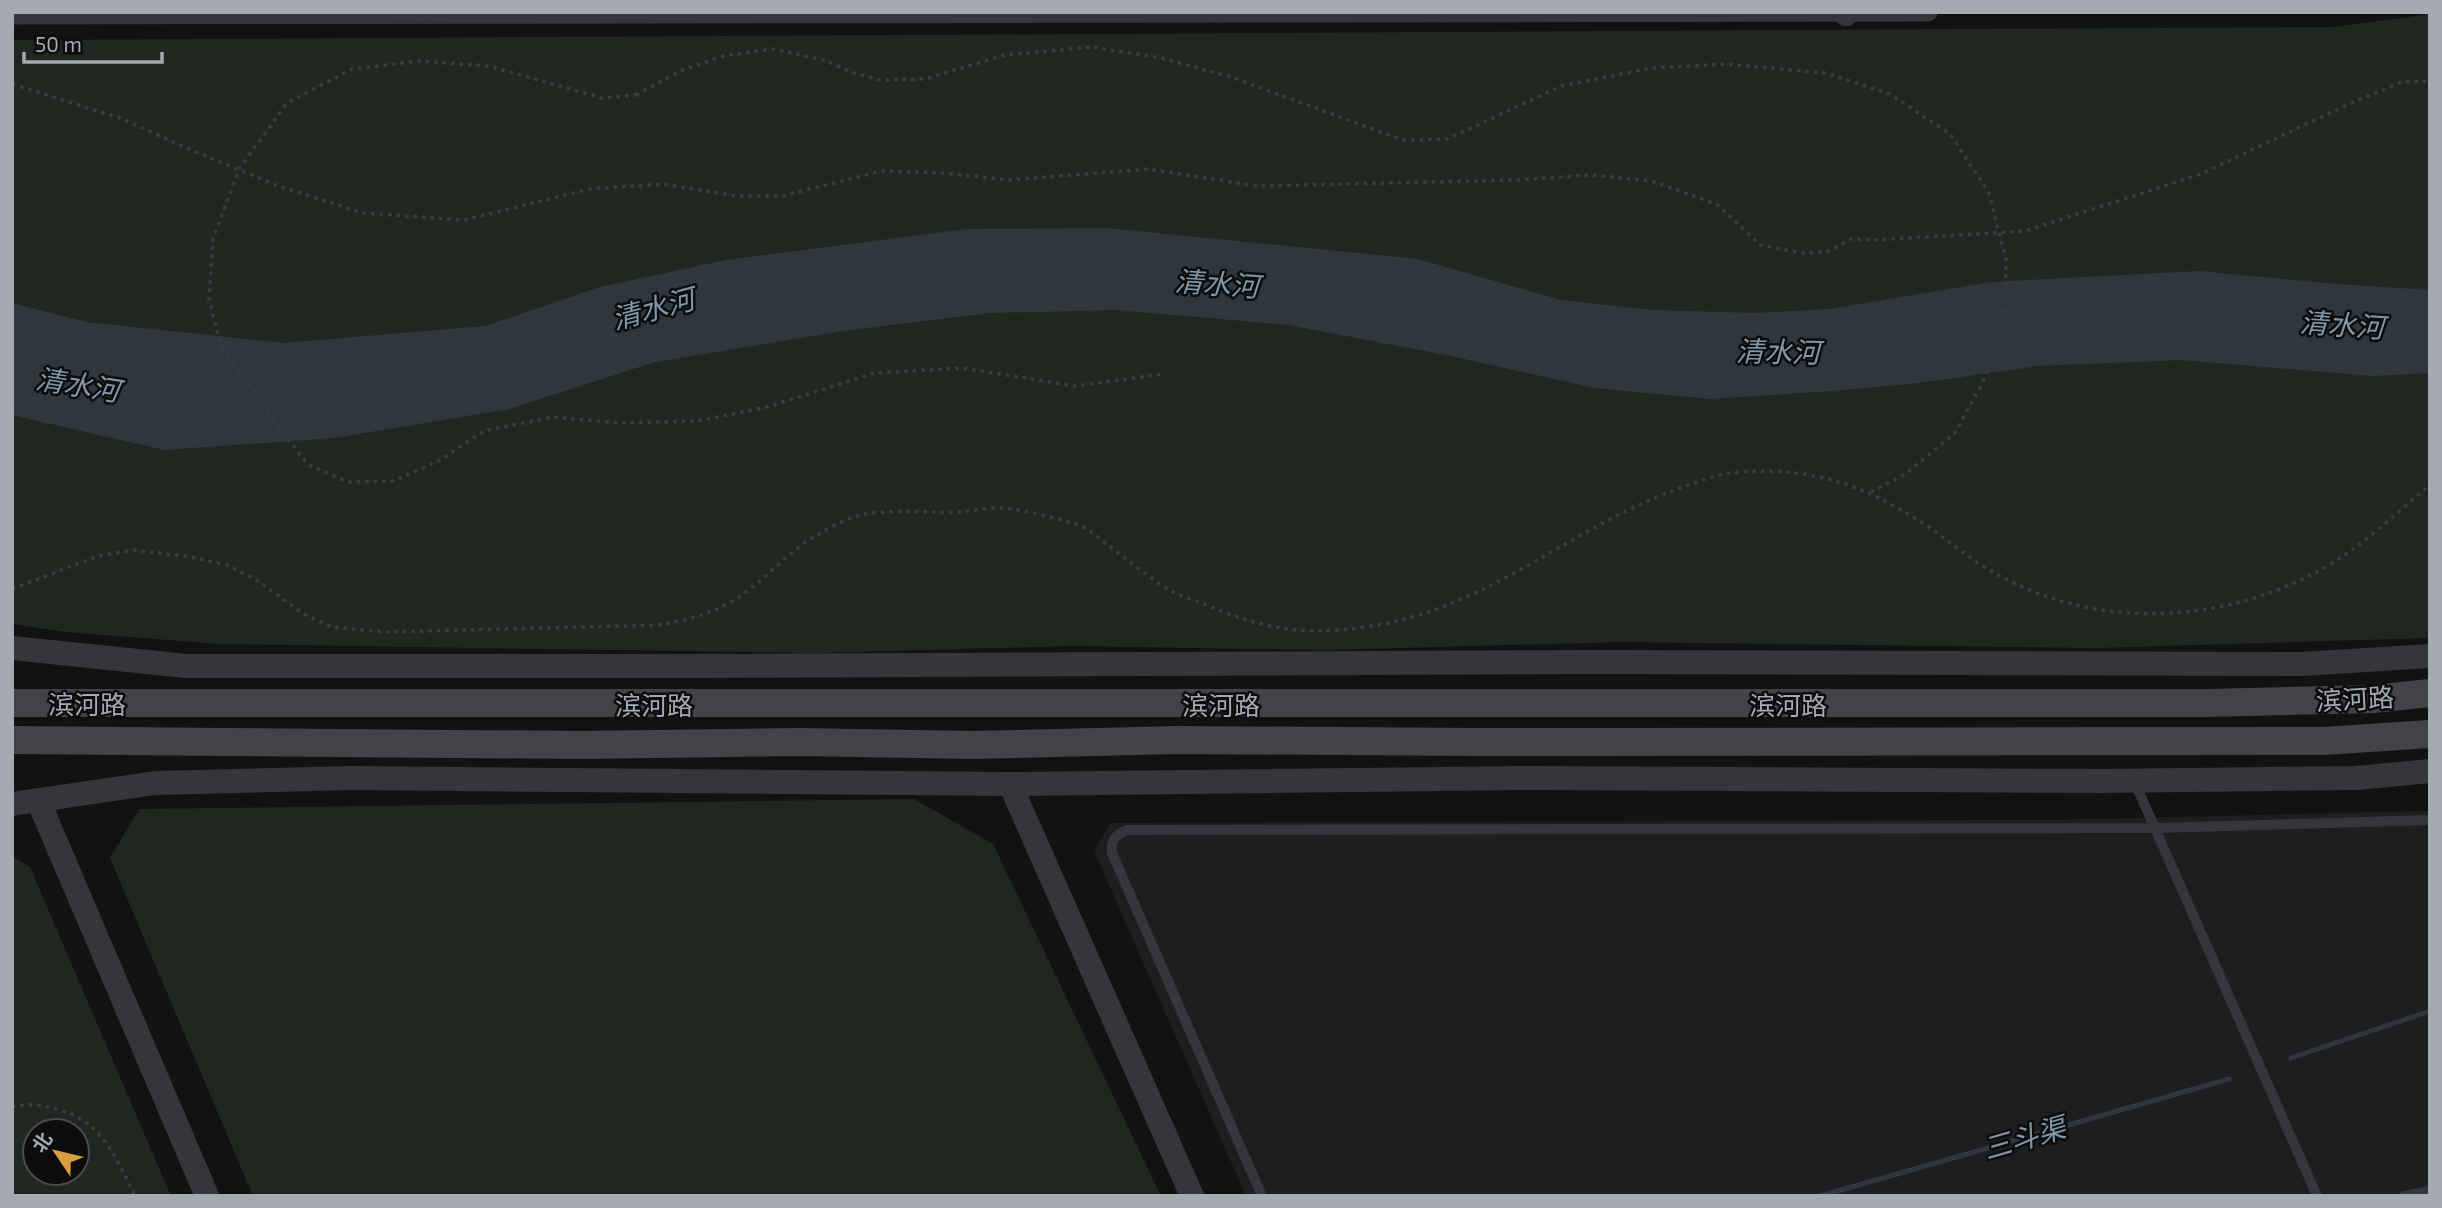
<svg xmlns="http://www.w3.org/2000/svg" width="2442" height="1208" viewBox="0 0 2442 1208" font-family="'Exo 2','Noto Sans SC',sans-serif">
<style>
.built{fill:#1e1e20}
.green{fill:#202721;fill-rule:evenodd}
.water{fill:#2f363c}
.lines{fill:none;stroke-linecap:round;stroke-linejoin:round}
.stream{stroke:#2f363c;stroke-width:5}
.path{stroke:#393b3e;stroke-width:3.5;stroke-dasharray:3.5 5;stroke-linecap:butt}
.service{stroke:#353639;stroke-width:10}
.minor{stroke:#353639;stroke-width:19}
.tertiary{stroke:#353639;stroke-width:24}
.secondary{stroke:#414347;stroke-width:28}
.path-bridge{stroke:#393b3e;stroke-width:3.5;stroke-dasharray:3.5 5;stroke-linecap:butt}
.labels{text-anchor:middle;dominant-baseline:central;stroke-width:5;stroke-linejoin:round;paint-order:stroke}
.street-label{font-size:26px;fill:#a5a9b2;stroke:#0d0d0e}
.water-label{font-size:28px;font-style:italic;fill:#7f98a9;stroke:#0d0d0e}
</style>
<rect width="100%" height="100%" fill="#121213"/>
<!-- built -->
<polygon class="built" points="2430,811 2430,1196 1246,1196 1094,851 1110,823 2045,820"/>
<!-- green -->
<g class="green">
<polygon points="2430,14 2430,638 2097,648 1622,642 1327,650 1074,646 813,653 219,644 65,632 12,624 12,40 2335,27"/>
<polygon points="914,799 993,844 1161,1196 253,1196 110,858 139,809"/>
<path d="M12 856 30 867 171 1196H12ZM77 1131V1173H35V1131Z"/>
</g>
<!-- water -->
<polygon class="water" points="1107,228 1418,259 1561,300 1652,310 1754,313 1830,309 1991,282 2199,271 2337,284 2430,290 2430,373 2373,376 2182,360 2037,366 1919,383 1833,391 1709,399 1595,388 1451,356 1289,325 1116,310 991,313 849,330 655,362 509,409 334,438 164,450 12,415 12,303 86,322 284,343 485,326 600,287 726,260 967,229"/>
<g class="lines">
<!-- stream -->
<g class="stream">
<polyline points="2291,1058 2430,1011"/>
<polyline points="1820,1196 2229,1079"/>
</g>
<!-- path -->
<g class="path">
<polyline points="12,84 123,119 175,143 278,186 363,213 464,220 590,189 663,184 737,196 782,196 882,171 943,173 1008,180 1148,169 1258,186 1518,180 1591,175 1652,181 1718,205 1760,245 1803,253 1827,252 1851,239 1873,240 2025,231 2201,174 2349,104 2402,82 2430,81"/>
<polyline points="636,95 680,71 723,56 773,49 824,60 854,73 880,80 925,79 1005,55 1092,47 1161,58 1231,77 1403,140 1448,139 1561,86"/>
<polyline points="222,350 307,464 348,482 394,481 442,459 484,431 552,417 621,423 697,421 767,407 875,373 963,368 1075,386 1164,374"/>
<polyline points="1871,492 1904,475 1955,433 1986,376 2005,317"/>
<path d="M12 589 98 556 133 550 191 557 227 565 258 581 302 613 331 627 386 632 658 625C698 618 723 611 755 585 773 571 788 554 807 541 823 531 842 520 860 515 883 509 930 513 957 512 973 511 990 507 1006 508 1019 509 1069 521 1081 526 1090 530 1098 537 1105 543 1126 558 1146 576 1168 589 1179 596 1192 599 1204 604 1264 629 1301 636 1365 627 1485 611 1566 530 1675 490 1696 482 1719 473 1741 472 1813 467 1864 485 1924 524 1946 538 1965 556 1988 569 2090 631 2219 626 2322 569 2362 547 2395 514 2430 485"/>
<path d="M12 1107C27 1103 42 1105 56 1109 101 1120 116 1157 135 1196"/>
</g>
<!-- service -->
<g class="service">
<polyline points="2135,783 2317,1196"/>
<path d="M1262 1196 1112 853C1110 840 1116 835 1127 830L2155 828 2430 820"/>
<polyline points="2404,1196 2430,1191"/>
</g>
<!-- minor -->
<polyline class="minor" points="12,15 1928,12"/>
<!-- tertiary -->
<g class="tertiary">
<polyline points="1846,12 1846,14"/>
<polyline points="12,648 186,666 679,666 1603,662 2302,664 2430,656"/>
<polyline points="1010,784 1192,1196"/>
<polyline points="38,800 207,1196"/>
<polyline points="12,804 155,783 352,778 1010,784 1525,778 2104,781 2356,778 2430,771"/>
</g>
<!-- secondary -->
<g class="secondary">
<polyline points="12,703 2208,703 2373,699 2430,693"/>
<polyline points="12,740 580,745 799,742 973,745 1176,740 1483,742 2323,741 2430,734"/>
</g>
<!-- path-bridge -->
<g class="path-bridge">
<polyline points="1561,86 1652,68 1726,64 1825,73 1890,94 1950,134 1989,193 2006,260 2005,317"/>
<polyline points="222,350 209,299 213,239 239,169 287,103 352,69 418,61 489,66 602,98 636,95"/>
</g>
</g>
<g class="labels">
<!-- street labels -->
<g class="street-label">
<text transform="translate(2355 698) rotate(-3)">滨河路</text>
<text x="87" y="703">滨河路</text>
<text x="654" y="704">滨河路</text>
<text x="1221" y="704">滨河路</text>
<text x="1788" y="704">滨河路</text>
</g>
<!-- water labels -->
<g class="water-label">
<text transform="translate(1217 283) rotate(4)">清水河</text>
<text transform="translate(653 308) rotate(-15)">清水河</text>
<text transform="translate(2342 324) rotate(4)">清水河</text>
<text transform="translate(1778 351) rotate(1)">清水河</text>
<text transform="translate(78 384) rotate(9)">清水河</text>
<text transform="translate(2024 1137) rotate(-16)">三斗渠</text>
</g>
</g>
<!-- border -->
<rect width="2442" height="1208" fill="none" stroke="#a5a9b2" stroke-width="28"/>
<!-- north arrow -->
<g transform="translate(56 1152) rotate(305)"><circle r="33" fill="#0d0d0e" stroke="#4a4b50" stroke-width="2"/>
<path d="M0-5L12 26L0 18L-12 26Z" fill="#da9e42"/>
<text y="-10" font-size="19" font-weight="bold" text-anchor="middle" fill="#a5a9b2">北</text>
</g>
<!-- scale -->
<path d="M24 52v10h138v-10" fill="none" stroke="#a5a9b2" stroke-width="3.5"/>
<text x="35" y="52" font-size="21" fill="#a5a9b2" stroke="#0d0d0e" stroke-width="5" paint-order="stroke">50 m</text>
</svg>
